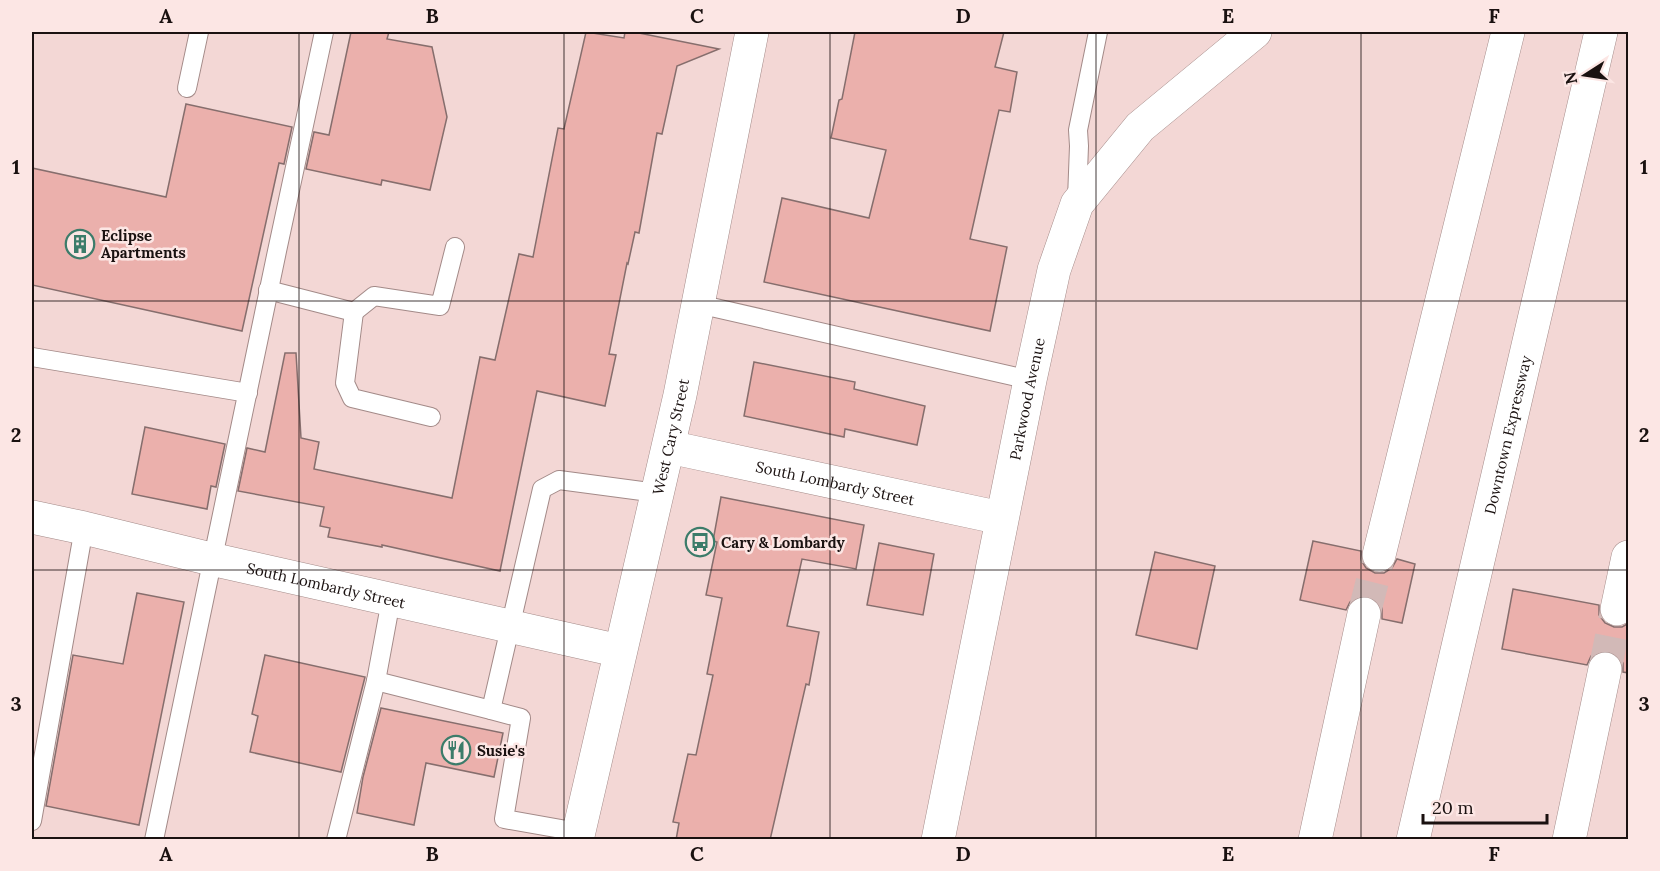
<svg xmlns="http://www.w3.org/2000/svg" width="1660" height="871" viewBox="0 0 1660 871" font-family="Lora,serif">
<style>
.building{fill:#ebb0ac;stroke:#866e6d;stroke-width:1.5}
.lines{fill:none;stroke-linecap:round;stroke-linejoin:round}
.highway-tunnel{stroke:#d2b9b7;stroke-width:33;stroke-dasharray:33 16;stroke-linecap:butt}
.lane-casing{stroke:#a38a88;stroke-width:20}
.street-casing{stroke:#a38a88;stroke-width:34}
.secondary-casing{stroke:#a38a88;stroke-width:34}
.primary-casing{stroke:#a38a88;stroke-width:34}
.highway-casing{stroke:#a38a88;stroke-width:34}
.lane{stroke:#fff;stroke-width:18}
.street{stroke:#fff;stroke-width:33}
.secondary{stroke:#fff;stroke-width:33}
.primary{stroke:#fff;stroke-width:33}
.highway{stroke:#fff;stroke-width:33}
.grid{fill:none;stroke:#1a1110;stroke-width:1.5;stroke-opacity:0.55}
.labels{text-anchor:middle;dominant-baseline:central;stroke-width:5;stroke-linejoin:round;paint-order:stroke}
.poi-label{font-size:15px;font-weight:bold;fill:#1a1110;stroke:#fce6e4;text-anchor:start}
.street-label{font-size:15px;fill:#1a1110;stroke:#fce6e4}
.neatline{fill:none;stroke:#1a1110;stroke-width:2}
.grid-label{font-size:20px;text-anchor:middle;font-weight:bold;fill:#1a1110}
</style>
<rect width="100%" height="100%" fill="#f3d7d5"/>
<!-- building -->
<g class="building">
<polygon points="351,32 389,32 387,39 432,47 447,117 430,190 382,180 381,185 306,169 314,132 329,135"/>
<polygon points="586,32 624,38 625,32 634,32 719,49 677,66 662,134 657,133 639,233 635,232 628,264 627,263 609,354 616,355 605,406 537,391 500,571 382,545 382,547 328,537 330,528 320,526 324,507 238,491 247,448 265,452 285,353 296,353 301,438 319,442 314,469 452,498 480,357 495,360 519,254 533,257 558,128 564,129"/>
<polygon points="855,32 1004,32 995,67 1017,72 1010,112 999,110 970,239 1007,247 990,331 764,282 782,198 869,218 886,150 831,138 839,100 842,99"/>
<polygon points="186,104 292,127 284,164 279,163 242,331 32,285 32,168 166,197"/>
<polygon points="754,362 855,382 854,389 925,406 917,445 845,429 844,437 744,416"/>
<polygon points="145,427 225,444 216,487 211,486 207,509 132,494"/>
<polygon points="721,497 864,525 856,569 802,559 787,626 819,632 809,685 806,684 770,840 676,840 679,823 673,822 688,754 696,755 713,675 707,674 722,598 706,595 717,542 713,541"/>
<polygon points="1313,541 1361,551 1361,560 1366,568 1375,573 1384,573 1392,568 1397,559 1415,564 1402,623 1382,619 1382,608 1377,601 1369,596 1358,596 1350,602 1346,610 1300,600"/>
<polygon points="879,543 934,554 923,615 867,605"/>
<polygon points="1155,552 1215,566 1197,649 1136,635"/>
<polygon points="1513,589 1599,605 1599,615 1605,623 1614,627 1622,627 1629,623 1629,673 1623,672 1623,663 1618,655 1608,651 1599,651 1591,656 1587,665 1502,649"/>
<polygon points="137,593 184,602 139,825 46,806 73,655 123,664"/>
<polygon points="265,655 365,677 341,772 250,752 258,716 252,714"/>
<polygon points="381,708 503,733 494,777 426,763 414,825 357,813 363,777"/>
</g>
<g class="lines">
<!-- highway-tunnel -->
<g class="highway-tunnel">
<polyline points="1364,614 1379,555"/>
<polyline points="1605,669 1617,609"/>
</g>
<!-- lane casing -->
<g class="lane-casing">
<g id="lane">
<polyline points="187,88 199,32"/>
<polyline points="1077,199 1079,146 1078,130 1098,32"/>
<polyline points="268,290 354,312 374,296 440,306 455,247"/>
<polyline points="698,304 1030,380"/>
<polyline points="354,312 345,383 352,398 431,417"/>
<polyline points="32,357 248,393"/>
<polyline points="376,681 491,710 542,489 559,480 657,493"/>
<polyline points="491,710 521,718 504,819 578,832"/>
<polyline points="32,821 84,528"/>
<path d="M154 840C209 570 266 301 324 32"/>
<polyline points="336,840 376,681 391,600"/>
</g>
</g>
<!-- street casing -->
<g class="street-casing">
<g id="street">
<path id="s1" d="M669 447 1001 518"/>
</g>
</g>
<!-- secondary casing -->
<g class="secondary-casing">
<g id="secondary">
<path id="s2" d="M32 517 84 528 211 559 620 651"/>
<path id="s3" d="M938 840 1030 380 1054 270 1077 204 1140 127 1255 32"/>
</g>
</g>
<!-- primary casing -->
<g class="primary-casing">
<g id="primary">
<path id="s4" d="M577 840 680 395 752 32"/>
</g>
</g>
<!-- highway casing -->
<g class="highway-casing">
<g id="highway">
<polyline points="1379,555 1508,32"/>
<polyline points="1617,609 1628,557"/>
<polyline points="1315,840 1364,614"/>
<path id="s5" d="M1413 840 1601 32"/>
<polyline points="1569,840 1605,669"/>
</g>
</g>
<!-- lane -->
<use href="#lane" class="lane"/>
<!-- street -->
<use href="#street" class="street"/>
<!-- secondary -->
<use href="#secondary" class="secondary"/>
<!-- primary -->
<use href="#primary" class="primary"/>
<!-- highway -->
<use href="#highway" class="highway"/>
</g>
<!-- grid -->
<path class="grid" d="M299 32V840M564 32V840M830 32V840M1096 32V840M1361 32V840M32 301H1628M32 570H1628"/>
<!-- icons -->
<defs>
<g id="building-ring" transform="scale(1.5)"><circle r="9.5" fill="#fce6e4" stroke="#3c7c6a" stroke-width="1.5"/><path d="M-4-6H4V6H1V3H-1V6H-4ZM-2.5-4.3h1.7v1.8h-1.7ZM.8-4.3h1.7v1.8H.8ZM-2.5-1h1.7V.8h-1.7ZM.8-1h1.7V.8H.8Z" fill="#3c7c6a"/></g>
<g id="bus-ring" transform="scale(1.5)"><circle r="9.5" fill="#fce6e4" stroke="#3c7c6a" stroke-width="1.5"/><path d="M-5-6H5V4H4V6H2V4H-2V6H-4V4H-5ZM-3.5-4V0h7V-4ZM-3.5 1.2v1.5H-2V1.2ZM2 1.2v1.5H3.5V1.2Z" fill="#3c7c6a"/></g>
<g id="restaurant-ring" transform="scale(1.5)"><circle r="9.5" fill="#fce6e4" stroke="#3c7c6a" stroke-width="1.5"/><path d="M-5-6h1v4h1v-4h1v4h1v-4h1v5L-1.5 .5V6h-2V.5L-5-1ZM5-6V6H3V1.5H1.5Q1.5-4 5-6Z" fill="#3c7c6a"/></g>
</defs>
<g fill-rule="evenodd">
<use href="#building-ring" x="80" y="244"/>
<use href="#bus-ring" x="700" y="542"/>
<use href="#restaurant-ring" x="456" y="750"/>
</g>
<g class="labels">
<!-- poi labels -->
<g class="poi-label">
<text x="101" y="235">Eclipse<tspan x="101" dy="17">Apartments</tspan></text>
<text x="721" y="542">Cary &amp; Lombardy</text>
<text x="477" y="750">Susie's</text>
</g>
<!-- street labels -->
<g class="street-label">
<text stroke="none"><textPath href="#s3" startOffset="450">Parkwood Avenue</textPath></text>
<text stroke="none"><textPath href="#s5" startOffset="416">Downtown Expressway</textPath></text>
<text stroke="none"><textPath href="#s4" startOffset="414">West Cary Street</textPath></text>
<text stroke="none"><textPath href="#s1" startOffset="170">South Lombardy Street</textPath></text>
<text stroke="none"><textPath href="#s2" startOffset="302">South Lombardy Street</textPath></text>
</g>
</g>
<!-- border -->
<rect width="1660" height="871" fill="none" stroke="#fce6e4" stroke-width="66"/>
<!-- north arrow -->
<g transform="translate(1585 75) rotate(258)" stroke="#fce6e4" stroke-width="4.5" paint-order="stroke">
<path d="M0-4.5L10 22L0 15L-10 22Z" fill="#1a1110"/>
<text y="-9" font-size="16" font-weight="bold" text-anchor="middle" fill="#1a1110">N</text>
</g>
<!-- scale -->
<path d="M1423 814v9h124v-9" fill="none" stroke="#1a1110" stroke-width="3"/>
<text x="1432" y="814" font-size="18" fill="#1a1110" stroke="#fce6e4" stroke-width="4.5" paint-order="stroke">20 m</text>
<rect x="33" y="33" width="1594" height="805" class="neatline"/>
<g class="grid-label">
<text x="166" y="23">A</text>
<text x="432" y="23">B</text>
<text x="697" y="23">C</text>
<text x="963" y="23">D</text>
<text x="1228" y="23">E</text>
<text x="1494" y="23">F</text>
<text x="16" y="174">1</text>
<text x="1644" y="174">1</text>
<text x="16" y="442">2</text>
<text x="1644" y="442">2</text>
<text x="16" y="711">3</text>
<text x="1644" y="711">3</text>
<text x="166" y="861">A</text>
<text x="432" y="861">B</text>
<text x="697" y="861">C</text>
<text x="963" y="861">D</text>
<text x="1228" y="861">E</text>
<text x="1494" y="861">F</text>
</g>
</svg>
